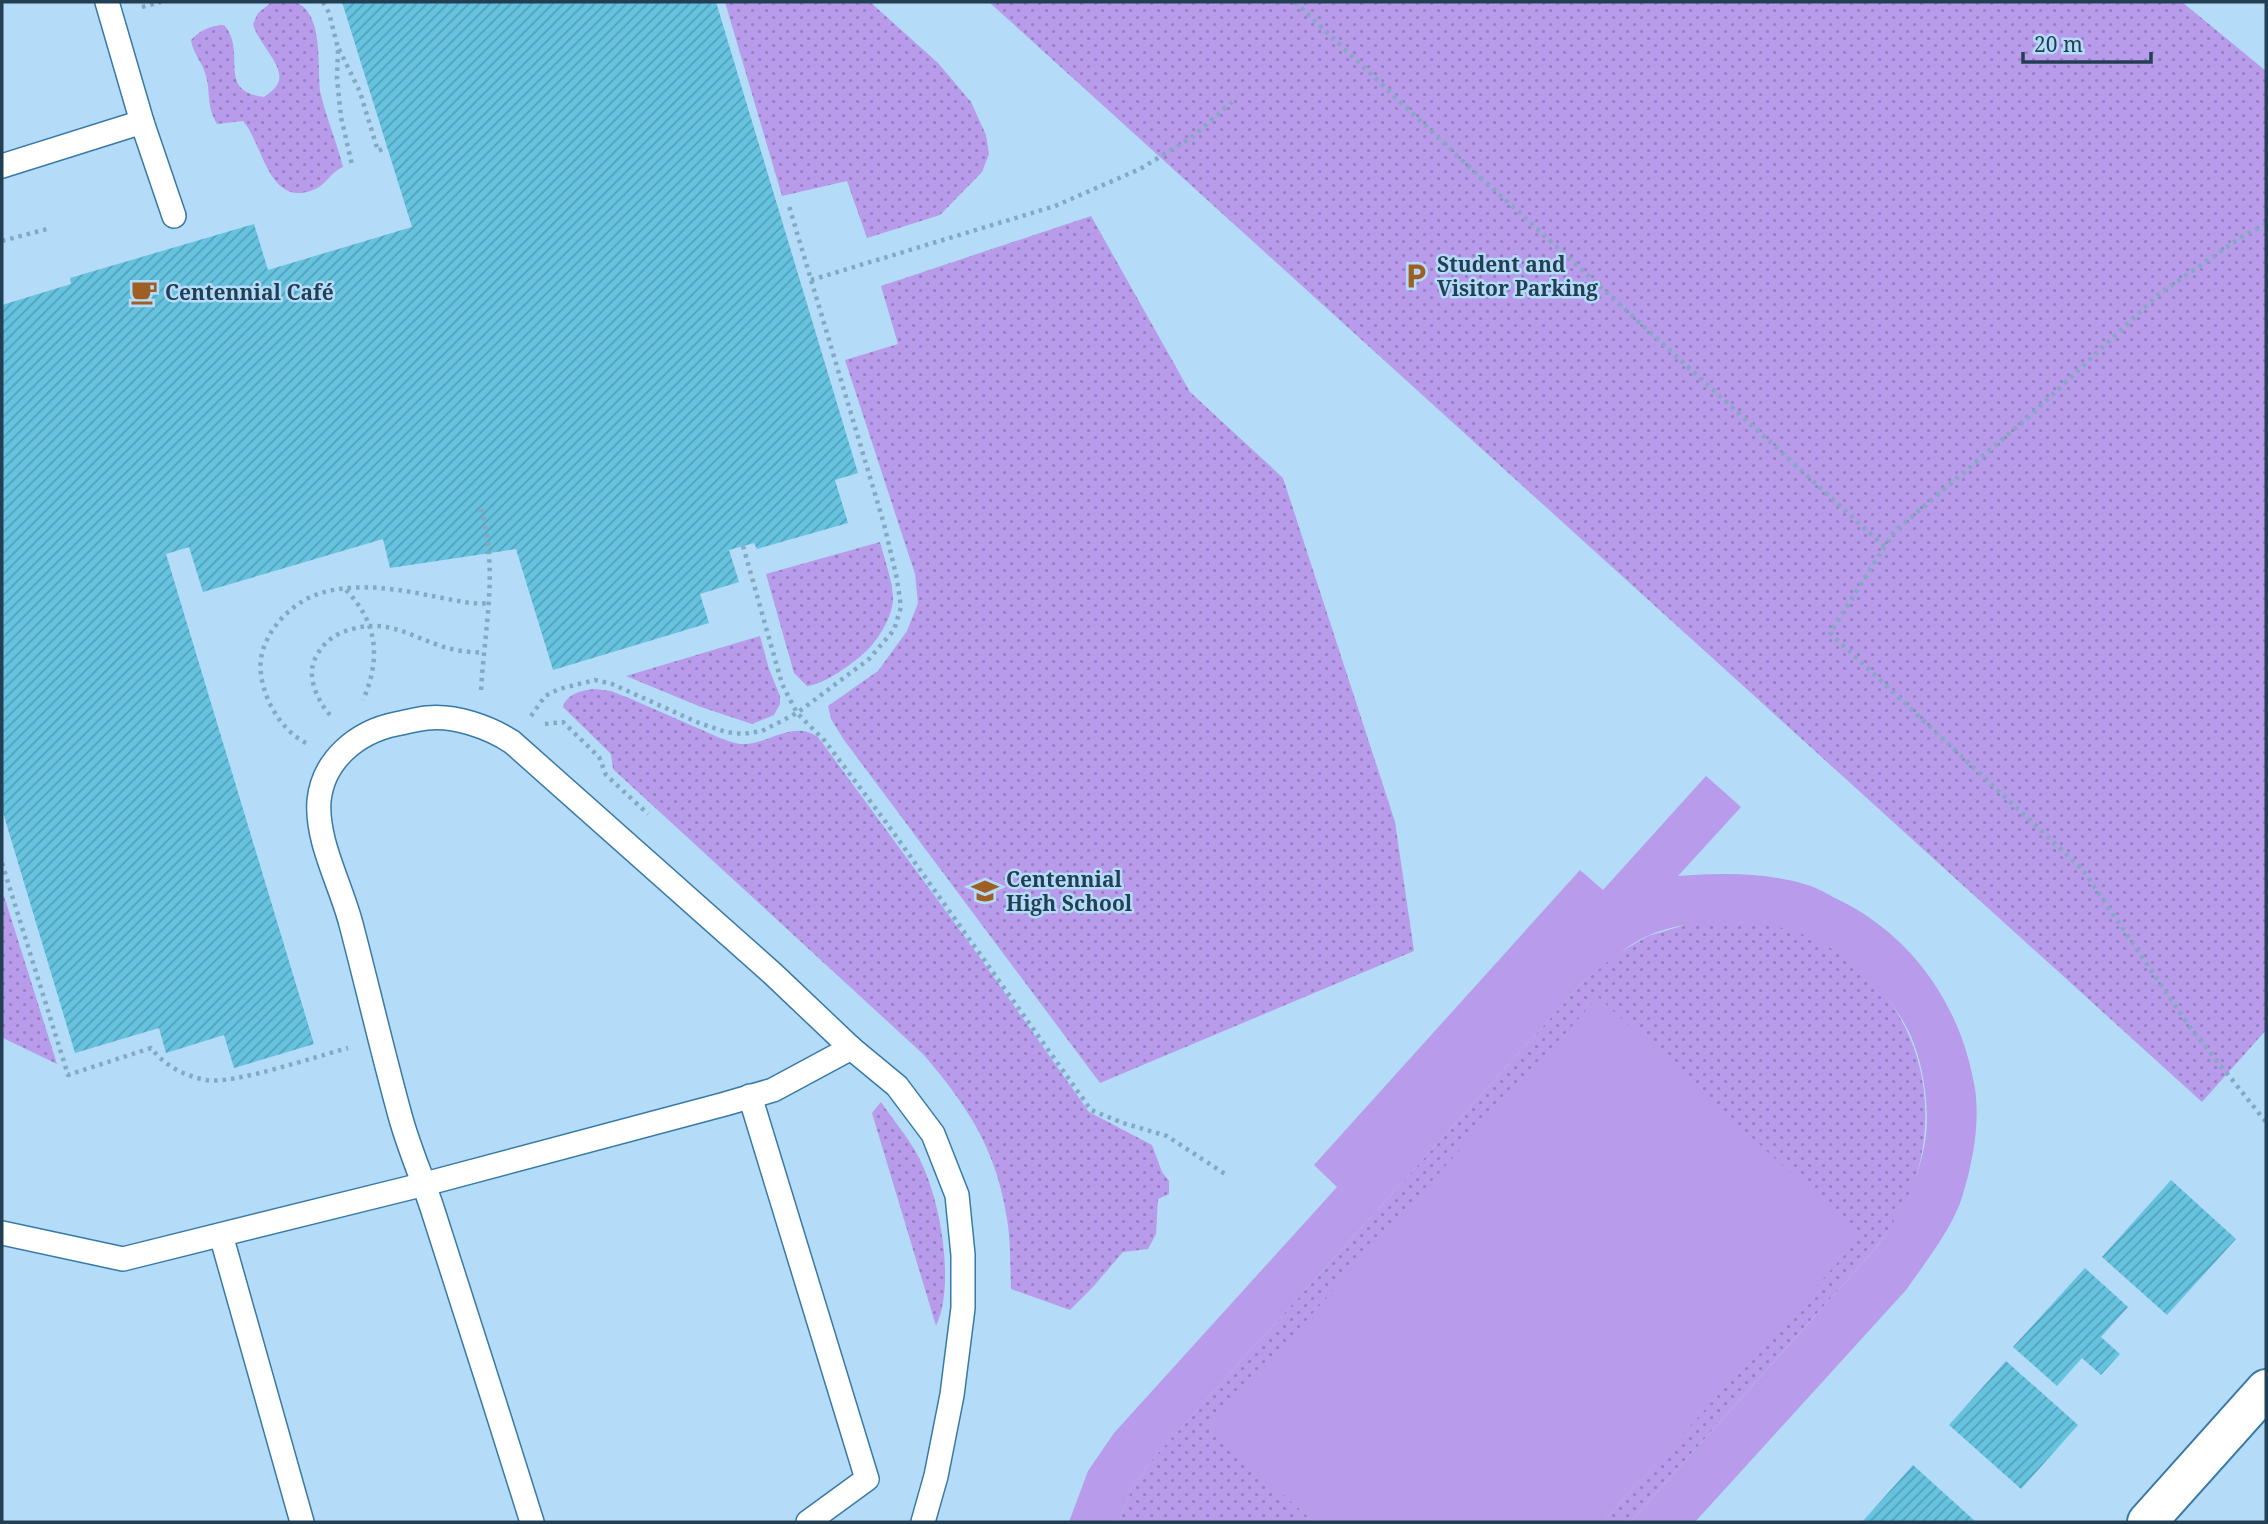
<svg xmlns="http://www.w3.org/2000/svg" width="2268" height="1524" viewBox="0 0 2268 1524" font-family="'Noto Serif',serif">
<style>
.grass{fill:url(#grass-dots)}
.pitch{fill:#b89bea}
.building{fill:url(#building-hatch)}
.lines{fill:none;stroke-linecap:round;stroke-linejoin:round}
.lane-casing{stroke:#377aa7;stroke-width:26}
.secondary-casing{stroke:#377aa7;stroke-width:42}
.path{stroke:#85a9c3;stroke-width:4.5;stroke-dasharray:3.5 5;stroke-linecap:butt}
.lane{stroke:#fff;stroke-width:23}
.secondary{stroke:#fff;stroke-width:38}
.labels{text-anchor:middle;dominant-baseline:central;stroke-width:5;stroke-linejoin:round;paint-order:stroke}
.poi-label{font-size:21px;font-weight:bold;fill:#233f53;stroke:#b4dbf8;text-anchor:start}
</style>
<defs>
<pattern id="grass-dots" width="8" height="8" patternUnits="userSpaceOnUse" patternTransform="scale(1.75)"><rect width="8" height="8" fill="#b89bea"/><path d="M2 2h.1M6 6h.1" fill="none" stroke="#9580c0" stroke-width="1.8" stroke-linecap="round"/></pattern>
<pattern id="building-hatch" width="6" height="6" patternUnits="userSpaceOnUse" patternTransform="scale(1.75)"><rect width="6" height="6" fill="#66c3df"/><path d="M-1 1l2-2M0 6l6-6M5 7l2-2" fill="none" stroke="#54a0b7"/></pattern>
</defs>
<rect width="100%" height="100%" fill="#b4dbf8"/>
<!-- grass -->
<g class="grass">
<path d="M272 2C278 2 288 0 294 2 326 11 316 72 321 95 327 120 337 143 343 167 331 171 326 186 313 190 268 208 263 143 243 121L217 124C206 105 211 94 206 76 203 63 193 54 191 40 201 30 209 26 224 25 248 52 215 91 264 97 268 94 275 89 277 85 288 68 258 44 253 24L258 13Z"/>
<polygon points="725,2 870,2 938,63 971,102 986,135 989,154 982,172 940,215 867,238 847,181 782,196"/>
<polygon points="989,2 2182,2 2266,71 2266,1030 2202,1102"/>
<polygon points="1091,216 1190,392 1283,478 1395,822 1414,951 1100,1083 844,740 831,719 828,706 878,671 907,631 918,603 915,574 845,360 898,344 881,286"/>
<path d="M880 542C884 558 894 585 893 601 892 614 883 631 875 641 865 656 825 685 807 686L794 673 766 574Z"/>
<polygon points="760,636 769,669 780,696 780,704 774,715 752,724 701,707 626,676"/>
<path d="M595 689 611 691C640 702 667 715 695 727 710 733 725 742 741 744 768 746 791 719 818 737L978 955 1089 1112 1152 1145 1162 1172 1169 1181V1194L1158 1199 1156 1234 1148 1249 1123 1252 1092 1288 1070 1310 1011 1289C1010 1264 1011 1238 1006 1213 995 1147 966 1104 923 1054L613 769 611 754 563 707C567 694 582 690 595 689Z"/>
<polygon points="4,896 57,1064 5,1039 2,1036 2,897"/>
<path d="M1695 922C1728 922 1763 920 1796 931 1898 968 1946 1072 1917 1174 1910 1202 1892 1225 1875 1249L1630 1522H1603L1860 1237 1209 1427 1314 1522H1119L1132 1488 1150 1462 1582 983 1615 955 1648 936Z"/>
<path d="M881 1102C893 1120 908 1137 918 1156 940 1196 956 1284 936 1326L872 1113Z"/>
</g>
<!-- pitch -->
<g class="pitch">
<path d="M1706 776 1741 807 1678 876C1721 873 1762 872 1804 884 1814 886 1824 892 1833 897 1911 933 1961 1004 1975 1089 1980 1123 1973 1161 1963 1194 1954 1226 1925 1263 1906 1290L1695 1522H1630L1876 1248C1903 1210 1925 1171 1927 1122 1927 1096 1923 1068 1914 1044 1897 996 1841 945 1793 931 1770 924 1748 922 1725 922 1698 922 1672 925 1647 936 1622 948 1603 966 1582 983L1150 1462 1132 1488 1119 1522H1069L1088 1471 1114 1433 1337 1187 1314 1165 1580 870 1603 890Z"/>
<polygon points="1598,997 1861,1237 1603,1522 1314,1522 1209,1428"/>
</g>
<!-- building -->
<g class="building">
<polygon points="342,2 716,2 858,473 835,480 848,523 757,549 754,543 729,550 739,582 700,594 709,623 553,670 516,549 390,568 383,539 203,592 189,547 166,554 314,1044 234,1068 224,1035 166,1053 159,1028 75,1053 2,809 2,305 71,284 70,278 254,224 268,270 412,227"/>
<polygon points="2171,1180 2236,1239 2167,1315 2102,1257"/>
<polygon points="2085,1268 2128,1307 2101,1337 2120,1354 2101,1375 2082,1358 2057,1386 2013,1347"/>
<polygon points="2006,1361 2078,1425 2021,1489 1949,1425"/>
<polygon points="1913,1465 1976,1522 1862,1522"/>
</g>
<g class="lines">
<!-- lane casing -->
<g class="lane-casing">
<g id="lane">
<polyline points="142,122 174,216"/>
<polyline points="2,166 142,122 107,2"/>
<polyline points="750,1096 867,1479 808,1522"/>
<polyline points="2,1233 123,1259 425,1184 725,1104 773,1090 851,1048"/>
<polyline points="221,1235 302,1522"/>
<path d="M532 1522C500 1419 467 1317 434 1214 424 1182 410 1151 401 1119 383 1054 368 989 351 924 341 885 316 841 319 801 323 760 357 732 396 724 406 722 417 719 427 718 455 715 489 727 512 742L772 973 851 1048 897 1086 933 1134 957 1195 963 1255V1308L952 1395 936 1476 923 1522"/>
</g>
</g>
<!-- secondary casing -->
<g class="secondary-casing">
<polyline id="secondary" points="2147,1522 2266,1389"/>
</g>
<!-- path -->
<g class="path">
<polyline points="323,2 329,13 338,48 337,79 341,117 352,165"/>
<polyline points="1295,2 1466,164 1885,547"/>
<polyline points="142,7 161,2"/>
<polyline points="339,49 360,92 378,151 387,147"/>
<polyline points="2266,224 2240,238 2159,294 2032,414 1894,532 1830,633 2083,870 2189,1026 2266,1122"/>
<polyline points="2,241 47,229"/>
<polyline points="811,280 1055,206 1140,169 1191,138 1232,102"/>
<path d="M481 509C499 571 484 630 481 692"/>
<polyline points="743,546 782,684 797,713 825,741 888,825 1091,1110 1123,1123 1167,1136 1225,1174"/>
<path d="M346 590C378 623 381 659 363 700"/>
<path d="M330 715C319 703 307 679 314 661 319 648 330 637 343 632 391 614 413 641 456 650 465 652 475 652 483 653"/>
<polyline points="531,716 545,696 559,689 595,680 612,684 699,723 726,732 743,734 762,731 797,713 869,659 894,630 901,607 897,579 884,524 789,206"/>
<polyline points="545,724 563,722 599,757 606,775 648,814"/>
<path d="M306 743C278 729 257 689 261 658 266 630 290 605 315 595 354 581 398 589 437 597 455 600 471 605 490 603"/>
<path d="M2 863 68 1075 151 1048C164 1065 184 1076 206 1080 233 1085 317 1056 348 1048"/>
</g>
<!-- lane -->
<use href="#lane" class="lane"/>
<!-- secondary -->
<use href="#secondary" class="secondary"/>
</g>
<!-- icons -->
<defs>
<g id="parking-bare" transform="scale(2.1)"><path d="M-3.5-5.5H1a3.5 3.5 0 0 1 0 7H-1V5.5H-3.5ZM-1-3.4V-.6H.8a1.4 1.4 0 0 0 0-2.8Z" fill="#9d5f24" stroke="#b4dbf8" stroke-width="2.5" paint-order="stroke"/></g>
<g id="cafe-bare" transform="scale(2.1)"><path d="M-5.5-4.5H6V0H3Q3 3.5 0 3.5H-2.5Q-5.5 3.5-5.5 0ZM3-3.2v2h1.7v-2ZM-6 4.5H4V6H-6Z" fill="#9d5f24" stroke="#b4dbf8" stroke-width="2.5" paint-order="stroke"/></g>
<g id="school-bare" transform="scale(2.1)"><path d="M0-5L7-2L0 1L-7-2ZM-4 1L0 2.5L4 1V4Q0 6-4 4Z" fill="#9d5f24" stroke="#b4dbf8" stroke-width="2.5" paint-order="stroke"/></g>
</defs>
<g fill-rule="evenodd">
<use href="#parking-bare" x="1416" y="276"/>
<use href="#cafe-bare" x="144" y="292"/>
<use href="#school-bare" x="985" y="891"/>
</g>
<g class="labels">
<!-- poi labels -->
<g class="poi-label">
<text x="1437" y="264">Student and<tspan x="1437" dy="24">Visitor Parking</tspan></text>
<text x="165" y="292">Centennial Café</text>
<text x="1006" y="879">Centennial<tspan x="1006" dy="24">High School</tspan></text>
</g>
</g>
<!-- border -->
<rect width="2268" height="1524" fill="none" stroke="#233f53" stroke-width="7"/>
<!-- scale -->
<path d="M2023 52v10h128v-10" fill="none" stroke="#233f53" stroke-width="3.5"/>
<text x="2034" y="52" font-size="21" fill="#233f53" stroke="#b4dbf8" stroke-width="5" paint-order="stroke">20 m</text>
</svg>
